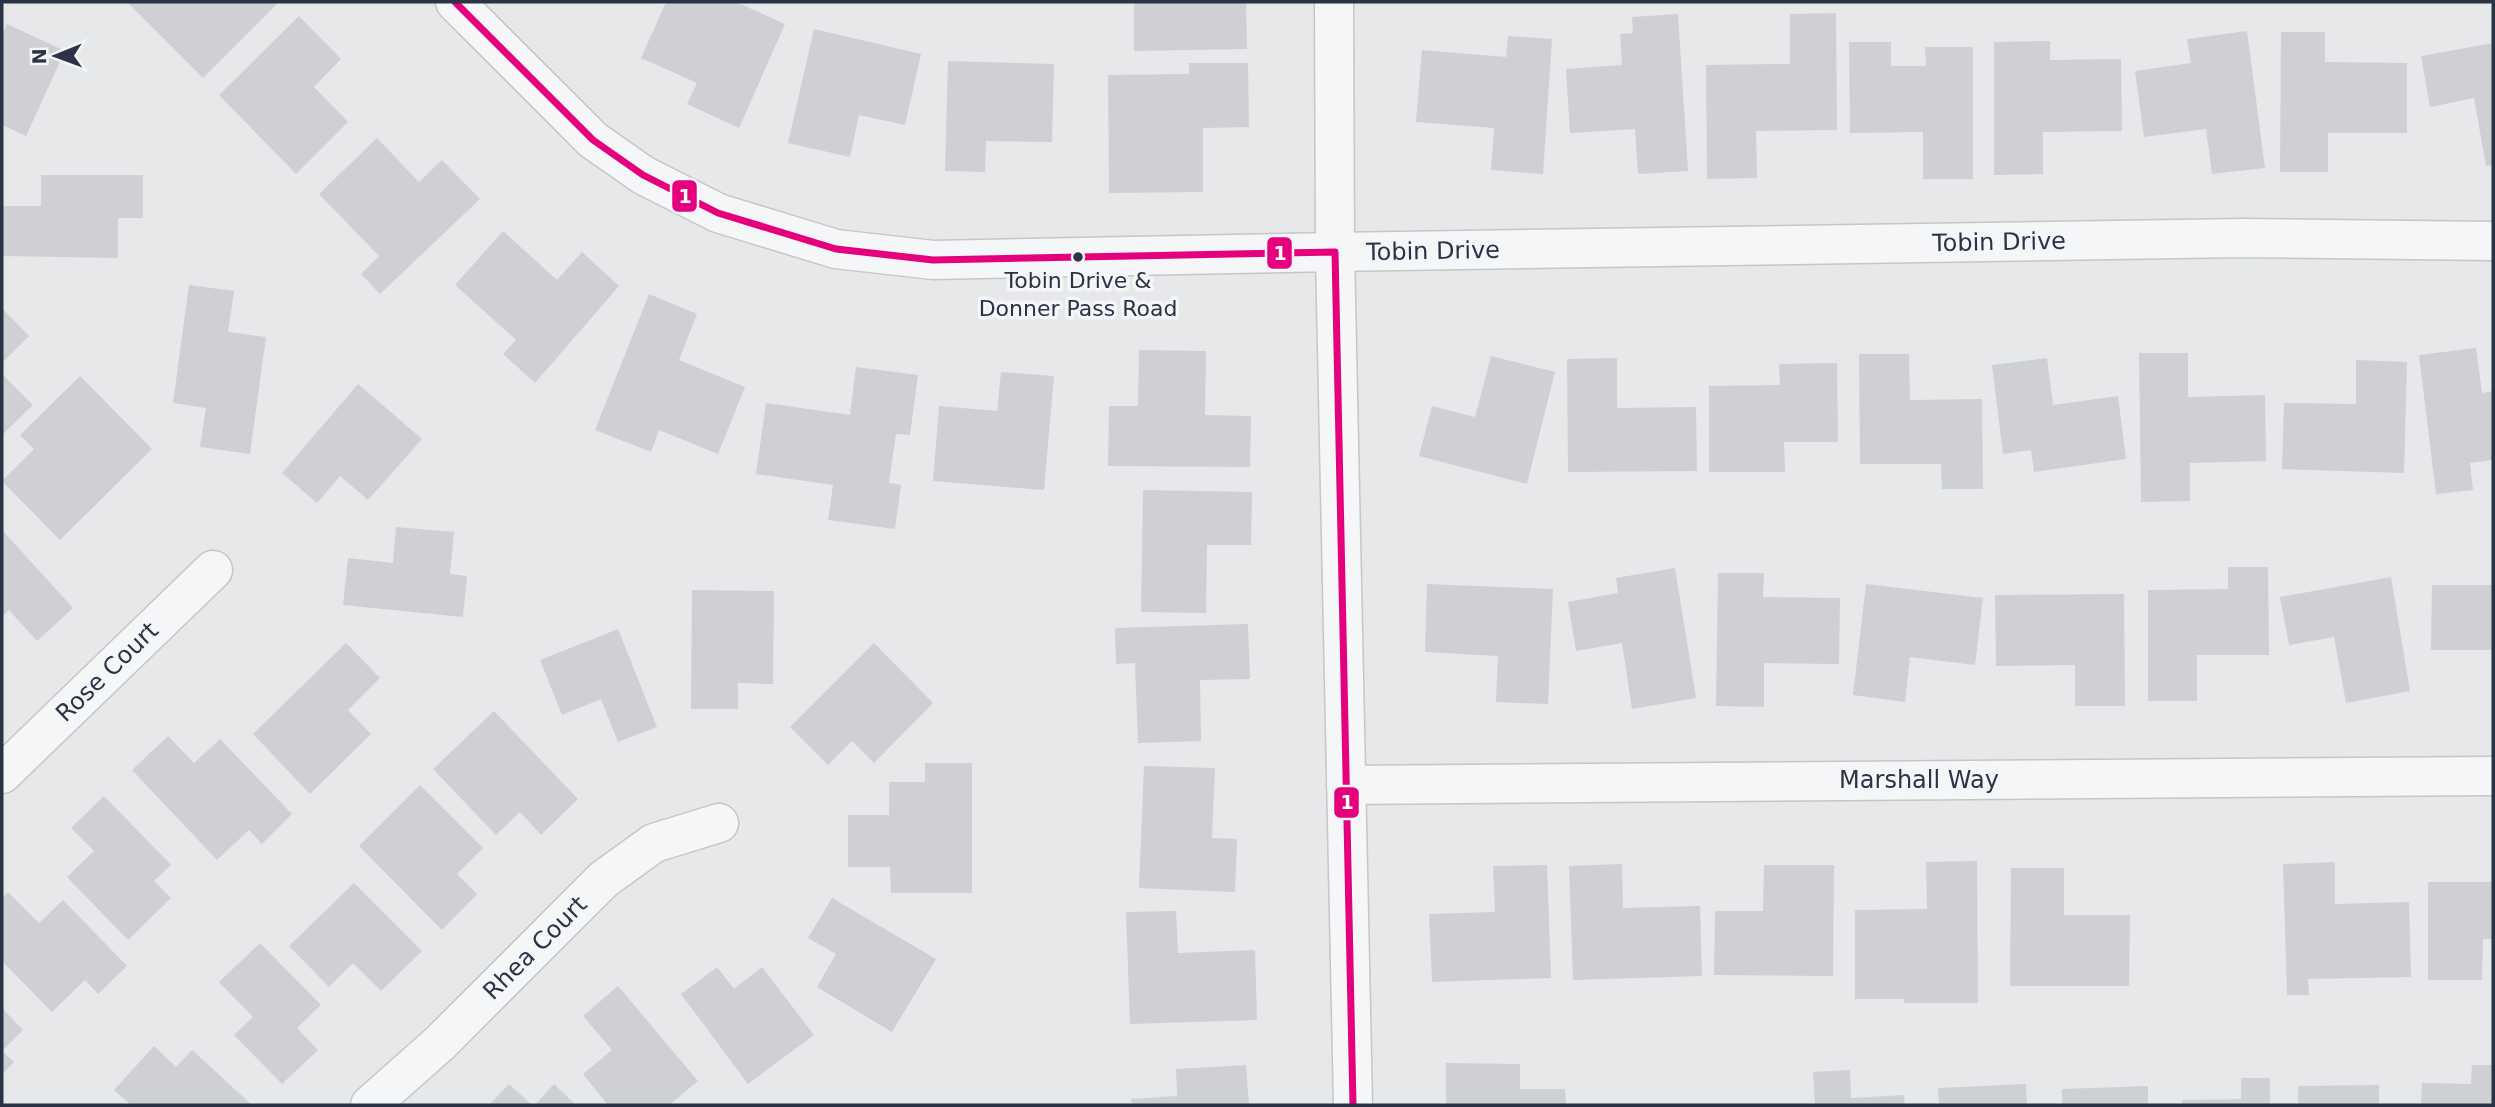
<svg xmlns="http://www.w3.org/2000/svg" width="2495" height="1107" viewBox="0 0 2495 1107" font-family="'DejaVu Sans',sans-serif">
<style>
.building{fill:#ced0d3}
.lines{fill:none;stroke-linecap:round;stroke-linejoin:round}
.minor-casing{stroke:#c4c6c8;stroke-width:41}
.tertiary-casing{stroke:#c4c6c8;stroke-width:41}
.minor{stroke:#f5f6f7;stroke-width:38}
.tertiary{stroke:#f5f6f7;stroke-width:38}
.bus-1-casing{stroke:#f4f6f9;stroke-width:12}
.bus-1{stroke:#e5007d;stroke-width:7}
.bus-dot{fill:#2b3445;stroke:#f4f6f9;stroke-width:2.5}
.labels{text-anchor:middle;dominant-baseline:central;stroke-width:7;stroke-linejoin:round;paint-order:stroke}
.bus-label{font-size:22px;fill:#2b3445;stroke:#f4f6f9}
.street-label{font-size:24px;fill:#2b3445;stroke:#f4f6f9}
.line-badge{stroke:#f4f6f9;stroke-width:2.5}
.badge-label{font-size:19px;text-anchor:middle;font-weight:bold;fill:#fff}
</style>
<rect width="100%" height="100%" fill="#e6e8ea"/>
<!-- building -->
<g class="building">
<polygon points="127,2 279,2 203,78"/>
<polygon points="666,2 736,2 785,24 739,128 687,104 697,83 641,58"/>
<polygon points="1134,2 1246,2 1247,49 1134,51"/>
<polygon points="1836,13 1837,130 1756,131 1757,178 1707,179 1706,65 1790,64 1790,14"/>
<polygon points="1678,14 1688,171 1638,174 1635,129 1570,133 1566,69 1622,65 1620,34 1633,33 1632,17"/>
<polygon points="299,16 341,59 314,87 348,122 296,174 219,95"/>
<polygon points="7,24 65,51 26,136 2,125 2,35"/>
<polygon points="814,29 921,54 905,125 859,115 850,157 788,143"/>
<polygon points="2247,31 2265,168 2212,174 2206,129 2144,137 2135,71 2191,63 2187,39"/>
<polygon points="2281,32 2325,32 2325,62 2407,63 2407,133 2328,133 2328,172 2280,172"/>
<polygon points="1508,36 1552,39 1543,174 1491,170 1494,128 1416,122 1422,50 1506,57"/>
<polygon points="2050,41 2050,60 2121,59 2122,131 2043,132 2043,174 1994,175 1994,42"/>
<polygon points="1849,42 1891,42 1891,66 1926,66 1925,47 1973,47 1973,179 1923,179 1923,132 1850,133"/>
<polygon points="2493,43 2493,165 2486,166 2474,98 2430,107 2421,56"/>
<polygon points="948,61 1054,64 1052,142 986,141 985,172 945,171"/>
<polygon points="1189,63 1248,63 1249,127 1203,128 1203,192 1109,193 1108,75 1189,74"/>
<polygon points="377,138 419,182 442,160 480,199 380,294 361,274 379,256 319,194"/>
<polygon points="41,175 143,175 143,218 118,218 118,258 2,256 2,206 41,206"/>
<polygon points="503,231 557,280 582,252 619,286 535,383 503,354 516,340 455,285"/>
<polygon points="189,285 234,291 228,332 266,337 250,454 200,447 206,408 173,403"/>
<polygon points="649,294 697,314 679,360 745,387 718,454 659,430 651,452 595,430"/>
<polygon points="2,308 29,336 2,363"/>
<polygon points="2476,348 2482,393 2493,391 2493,460 2470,463 2473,490 2436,494 2419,355"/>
<polygon points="1139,350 1206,351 1205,415 1251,416 1250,467 1108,466 1109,406 1138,406"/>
<polygon points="2139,353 2188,353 2188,397 2265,395 2266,461 2190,463 2190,501 2141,502"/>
<polygon points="1859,354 1909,354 1910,400 1982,399 1983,489 1942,489 1941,464 1860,464"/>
<polygon points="1491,356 1555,372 1527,484 1419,456 1432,406 1475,417"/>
<polygon points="1617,358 1617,408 1696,407 1697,471 1568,472 1567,359"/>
<polygon points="2047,358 2053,405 2118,396 2126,459 2034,472 2031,450 2003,454 1992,365"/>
<polygon points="2356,360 2407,362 2404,473 2282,469 2284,403 2356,404"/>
<polygon points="1837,363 1838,442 1784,442 1785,472 1709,472 1709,386 1780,385 1779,364"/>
<polygon points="856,367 918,375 910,435 896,434 889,483 901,485 895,529 828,520 833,485 756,474 766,403 850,415"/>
<polygon points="1001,372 1054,376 1044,490 933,481 939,406 997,411"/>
<polygon points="2,374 33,405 2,435"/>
<polygon points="80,376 152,449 60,540 2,481 34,449 20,435"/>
<polygon points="358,384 422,439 368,500 340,476 317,503 282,473"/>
<polygon points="1143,490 1252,492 1251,545 1207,545 1206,613 1141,612"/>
<polygon points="396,527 454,532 450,574 467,576 463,617 343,605 348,558 393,563"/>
<polygon points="2,530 73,608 37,641 9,610 2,617"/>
<polygon points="2228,567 2268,567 2269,655 2197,655 2197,701 2148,701 2148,590 2228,589"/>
<polygon points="1675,568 1696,698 1632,709 1622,643 1576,651 1568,602 1618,593 1616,578"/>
<polygon points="1718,573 1764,573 1763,597 1840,598 1839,664 1764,663 1764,707 1716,706"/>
<polygon points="2391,577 2410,691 2346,703 2334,637 2289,645 2280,597"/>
<polygon points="1427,584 1553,589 1548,704 1496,702 1498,656 1425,652"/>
<polygon points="1866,584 1983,598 1975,665 1910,657 1905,702 1853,695"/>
<polygon points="2432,585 2493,585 2493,650 2431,650"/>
<polygon points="692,590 774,591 773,684 738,683 738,709 691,709"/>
<polygon points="2124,594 2125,706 2075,706 2075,665 1996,666 1995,595"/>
<polygon points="1248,624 1250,679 1200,680 1201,741 1138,743 1135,663 1116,664 1115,628"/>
<polygon points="618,629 657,727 618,742 601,699 562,715 540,660"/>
<polygon points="346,643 380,678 348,710 371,734 310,794 253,734"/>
<polygon points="874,643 933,703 874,763 852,741 828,765 790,727"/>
<polygon points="494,711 578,799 541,835 520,812 496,835 433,769"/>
<polygon points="168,736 194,763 220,739 292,814 262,844 249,830 217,860 132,770"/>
<polygon points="925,763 972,763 972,893 891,893 890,867 848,867 848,815 889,815 889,782 925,782"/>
<polygon points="1144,766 1215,768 1212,838 1237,839 1235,892 1139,888"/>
<polygon points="420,785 483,848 457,874 477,894 442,930 359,846"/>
<polygon points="104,796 171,865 154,881 171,898 128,940 67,877 94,851 71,828"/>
<polygon points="1977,861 1978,1003 1904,1003 1904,999 1855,999 1855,910 1927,909 1926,862"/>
<polygon points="2335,862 2335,904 2409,902 2411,977 2308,979 2309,995 2287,995 2283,864"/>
<polygon points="1622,864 1623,908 1700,906 1702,976 1573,980 1569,866"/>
<polygon points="1547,865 1551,978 1432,982 1429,914 1495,912 1493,866"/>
<polygon points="1764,865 1834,865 1833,976 1714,975 1715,911 1763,911"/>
<polygon points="2011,868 2064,868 2064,915 2130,915 2129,986 2010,986"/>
<polygon points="2428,882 2493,882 2493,939 2483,939 2482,980 2428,980"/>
<polygon points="354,883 422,951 381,991 353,963 329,987 289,946"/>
<polygon points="8,892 39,923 63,900 127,966 98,994 85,980 52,1012 2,961 2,899"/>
<polygon points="832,898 936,959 892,1032 817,987 836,954 808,938"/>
<polygon points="1176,911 1178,953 1255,950 1257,1020 1130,1024 1126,912"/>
<polygon points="260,943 321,1005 297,1028 318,1050 282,1084 234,1035 253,1017 219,982"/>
<polygon points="717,967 734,989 762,967 814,1035 748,1084 681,994"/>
<polygon points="618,986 698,1081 669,1105 608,1105 583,1074 612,1050 583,1016"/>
<polygon points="2,1008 23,1030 2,1051 14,1062 2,1074"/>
<polygon points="154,1046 176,1067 192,1050 252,1105 131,1105 114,1090"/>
<polygon points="1446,1063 1520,1064 1520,1089 1565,1089 1566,1105 1446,1105"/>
<polygon points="1246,1065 1249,1105 1132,1105 1131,1099 1177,1096 1176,1069"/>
<polygon points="2472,1065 2493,1065 2493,1105 2421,1105 2422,1083 2471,1084"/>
<polygon points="1850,1070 1851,1098 1904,1095 1905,1105 1815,1105 1813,1072"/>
<polygon points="2241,1078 2270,1078 2270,1105 2182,1105 2182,1100 2241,1099"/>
<polygon points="509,1084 532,1105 489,1105"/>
<polygon points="554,1084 576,1105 535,1105"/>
<polygon points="2026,1084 2027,1105 1939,1105 1938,1088"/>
<polygon points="2379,1085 2379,1105 2298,1105 2298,1086"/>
<polygon points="2148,1086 2148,1105 2062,1105 2062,1089"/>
</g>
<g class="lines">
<!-- minor casing -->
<g class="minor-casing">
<g id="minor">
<polyline points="1334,2 1335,252 2243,238 2493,241"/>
<polyline points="2,774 213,570"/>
<polyline points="1346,785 2493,776"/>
<polyline points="370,1105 440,1043 604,879 654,843 719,823"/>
</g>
</g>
<!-- tertiary casing -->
<g class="tertiary-casing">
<polyline id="tertiary" points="455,2 593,140 643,175 718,213 836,249 933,260 1335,252 1353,1105"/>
</g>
<!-- minor -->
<use href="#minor" class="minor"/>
<!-- tertiary -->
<use href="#tertiary" class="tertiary"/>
<!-- bus-1 casing -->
<g class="bus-1-casing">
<polyline id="bus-1" points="455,2 593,140 643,175 718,213 836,249 933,260 1335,252 1353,1105"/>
</g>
<!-- bus-1 -->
<use href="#bus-1" class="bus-1"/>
</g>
<!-- markers -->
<circle class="bus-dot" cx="1078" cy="257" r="6"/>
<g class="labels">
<!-- bus labels -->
<g class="bus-label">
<text x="1078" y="280">Tobin Drive &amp;<tspan x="1078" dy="28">Donner Pass Road</tspan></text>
</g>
<!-- street labels -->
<g class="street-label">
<text transform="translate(1999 242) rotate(-1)">Tobin Drive</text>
<text transform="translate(1433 251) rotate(-1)">Tobin Drive</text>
<text transform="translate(107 672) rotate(-44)">Rose Court</text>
<text x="1919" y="780">Marshall Way</text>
<text transform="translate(535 948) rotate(-45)">Rhea Court</text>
</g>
</g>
<g class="line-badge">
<rect x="671" y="179" width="27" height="34" rx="7" fill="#e5007d"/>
<rect x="1266" y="236" width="27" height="34" rx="7" fill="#e5007d"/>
<rect x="1333" y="786" width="27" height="33" rx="7" fill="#e5007d"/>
</g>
<g class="badge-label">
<text x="685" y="203">1</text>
<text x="1280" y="260">1</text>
<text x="1347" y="809">1</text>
</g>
<!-- border -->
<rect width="2495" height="1107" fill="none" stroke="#2b3445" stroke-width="7"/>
<!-- north arrow -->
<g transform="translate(56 56) rotate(269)" stroke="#f4f6f9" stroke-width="5" paint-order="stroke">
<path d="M0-5L12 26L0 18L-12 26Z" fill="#2b3445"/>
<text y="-10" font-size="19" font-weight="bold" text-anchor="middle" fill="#2b3445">N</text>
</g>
</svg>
